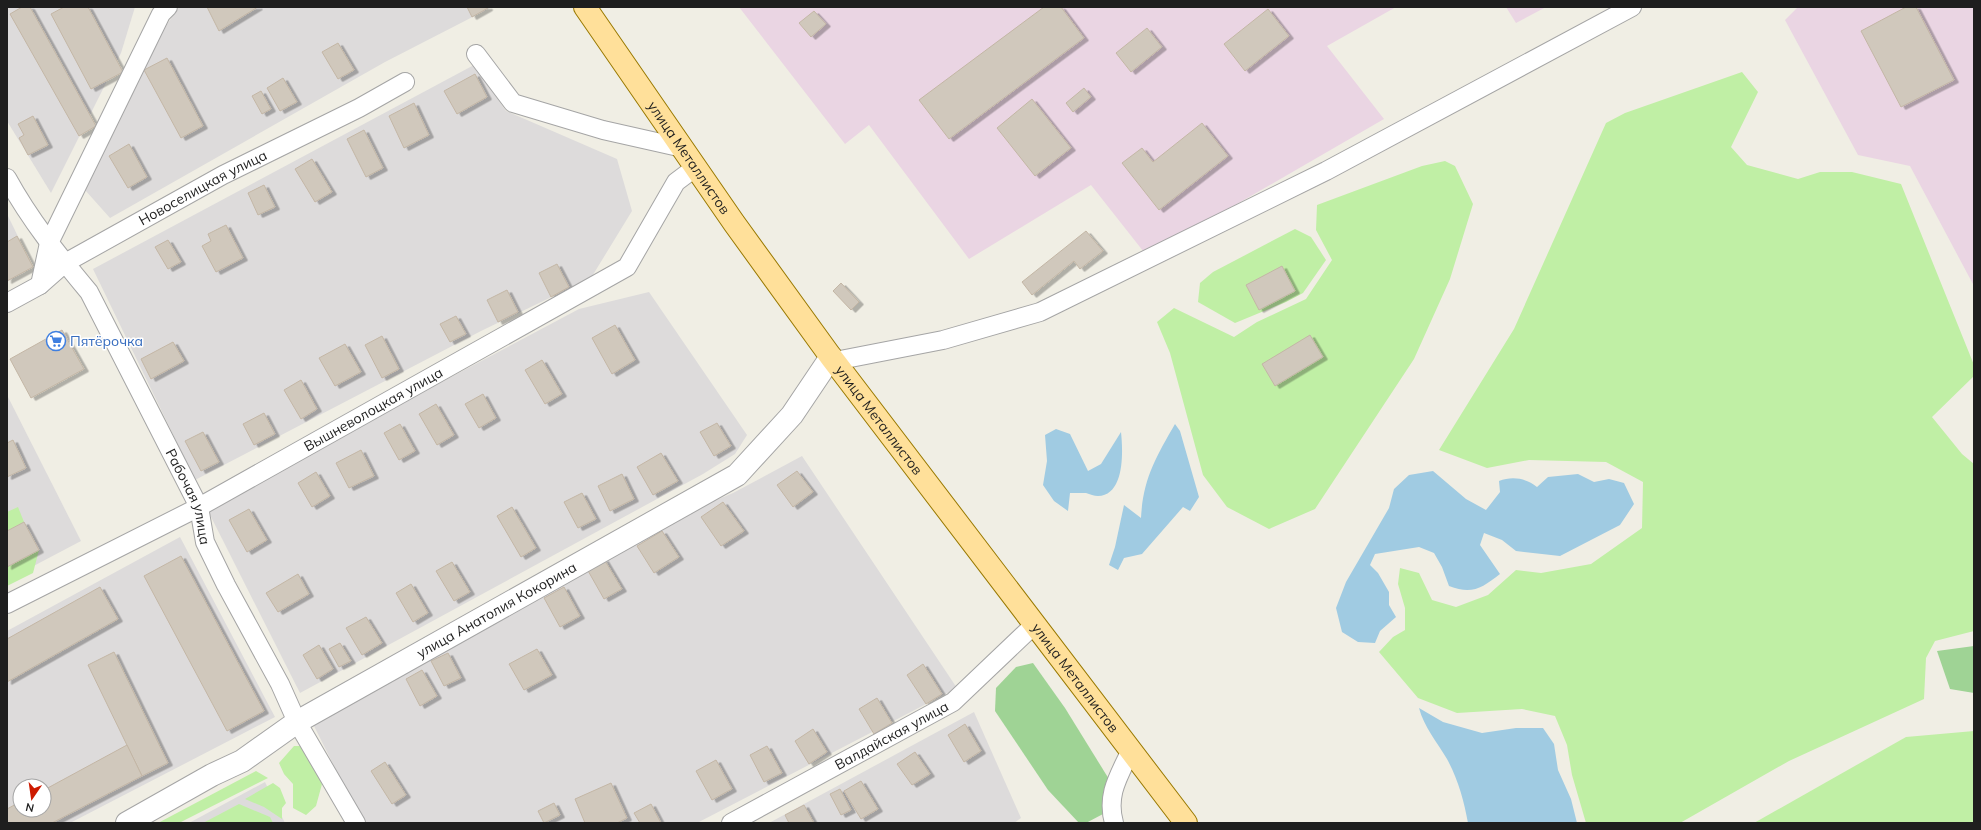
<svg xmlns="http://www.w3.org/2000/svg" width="1981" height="830" viewBox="0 0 1981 830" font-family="Mulish,sans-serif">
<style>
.residential{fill:#dddbdb;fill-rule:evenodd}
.industrial{fill:#ead5e3}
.grass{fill:#c0efa5}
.forest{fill:#9fd395}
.water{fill:#a0cbe2}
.building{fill:#d0c8bc;stroke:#c3b6a5;filter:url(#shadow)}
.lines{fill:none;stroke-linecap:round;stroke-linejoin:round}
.minor-casing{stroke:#a5a5a5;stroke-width:20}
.tertiary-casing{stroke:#a5a5a5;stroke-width:24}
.primary-casing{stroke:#997900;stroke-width:24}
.minor{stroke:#fff;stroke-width:18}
.tertiary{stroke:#fff;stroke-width:22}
.primary{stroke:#ffe09a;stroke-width:22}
.labels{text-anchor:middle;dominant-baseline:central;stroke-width:3;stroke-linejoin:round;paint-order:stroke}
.street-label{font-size:14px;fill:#1e1e1e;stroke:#fff}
.shop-label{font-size:14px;fill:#366cbe;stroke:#fff;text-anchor:start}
</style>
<defs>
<filter id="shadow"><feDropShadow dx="4.5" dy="2.5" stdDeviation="0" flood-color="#0004"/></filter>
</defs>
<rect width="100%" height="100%" fill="#f0eee4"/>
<!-- residential -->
<g class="residential">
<polygon points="7,7 135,7 121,53 51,193 7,121"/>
<polygon points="179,7 492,7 385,62 110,218 85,190 158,37"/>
<polygon points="474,65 506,111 617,159 632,211 591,278 481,331 195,480 93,269"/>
<polygon points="7,214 33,267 7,282"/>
<polygon points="649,292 747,435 735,454 703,474 300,693 206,507 579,309"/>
<polygon points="7,395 81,541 7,580"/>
<polygon points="802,456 957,688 697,823 364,823 360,818 313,724 634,535 733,493"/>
<path d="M180 537 275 717 70 823H7V631ZM20 786H44V810H20Z"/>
<polygon points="974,712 1021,818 1014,823 769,823"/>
<polygon points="265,782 285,823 189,823"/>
</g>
<!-- industrial -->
<g class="industrial">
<polygon points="739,7 1396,7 1327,46 1384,119 1147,256 1091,185 969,259 869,125 845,144"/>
<polygon points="1506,7 1546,7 1516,23"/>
<polygon points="1798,7 1974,7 1974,286 1910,166 1858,155 1785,20"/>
</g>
<!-- grass -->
<g class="grass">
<polygon points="1742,72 1758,92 1731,147 1747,165 1798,179 1820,172 1852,172 1901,184 1974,365 1974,376 1932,417 1962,454 1974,464 1974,631 1935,641 1926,658 1924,699 1789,761 1680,823 1586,823 1572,775 1567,745 1555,716 1522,709 1457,713 1418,698 1379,652 1393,637 1405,630 1405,608 1398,584 1400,568 1419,573 1432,600 1456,607 1488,595 1516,570 1541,573 1591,564 1642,528 1643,482 1606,462 1529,460 1487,468 1439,450 1514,329 1606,123 1625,113"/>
<polygon points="1445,161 1455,166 1473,204 1450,279 1414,359 1315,509 1269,529 1227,507 1203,475 1170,353 1157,322 1174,308 1234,337 1257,322 1306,299 1332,260 1316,230 1317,205 1422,166"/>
<polygon points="1295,229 1311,237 1326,260 1303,293 1286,302 1235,323 1198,302 1200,283 1213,272"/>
<polygon points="18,507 24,522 7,531 7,512"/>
<polygon points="39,550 33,573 7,586 7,567"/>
<polygon points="1974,731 1974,823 1754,823 1906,737"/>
<polygon points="294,746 300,746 307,753 322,784 316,806 306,815 293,808 293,784 284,774 279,763"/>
<polygon points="256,771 268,778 179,823 158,823"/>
<polygon points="273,783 280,788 286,803 282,808 282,819 264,807 245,799"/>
<polygon points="239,804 270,817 273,823 203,823"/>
</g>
<!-- forest -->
<g class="forest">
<polygon points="1974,646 1974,693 1950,689 1937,651"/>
<polygon points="1033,663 1065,708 1112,784 1103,814 1086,823 1079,823 1048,790 995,711 996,688 1016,667"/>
</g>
<!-- water -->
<g class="water">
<path d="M1175 424 1180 431 1199 497 1190 511 1183 507 1142 554 1124 558 1118 570 1109 565 1115 547 1124 505 1141 518C1143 479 1156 457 1175 424Z"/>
<path d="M1056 429 1070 434 1088 471 1101 464 1121 432C1123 451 1125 495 1098 496 1094 496 1090 494 1086 493 1081 493 1075 493 1070 493L1068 511 1054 501 1043 485 1047 461 1045 435Z"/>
<path d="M1433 471 1466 499 1486 510 1500 492 1499 481C1512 476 1526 478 1537 487L1548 477 1578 474 1594 482 1609 479 1624 483 1634 504 1620 525 1560 556 1516 551 1502 540 1484 533 1480 545 1500 574C1482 588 1472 595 1449 586L1442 567 1434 553 1419 547 1375 554 1370 565 1378 573 1389 592V605L1396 617 1380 631 1375 643 1358 642 1342 632 1336 608 1346 582 1389 508 1394 489 1409 475Z"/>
<path d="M1419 708 1443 722 1482 733 1516 728H1543L1554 744 1558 770 1571 799 1577 823H1468C1464 801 1458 779 1447 759 1437 742 1424 727 1419 708Z"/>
</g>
<!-- building -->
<g class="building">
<polygon points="22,7 30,7 96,126 79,136 10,14"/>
<polygon points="64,7 88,7 123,72 91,89 51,14"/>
<polygon points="207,7 258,7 219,31"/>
<polygon points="467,7 488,7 488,8 472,17"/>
<polygon points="1044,7 1061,7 1084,38 949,139 919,100"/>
<polygon points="1906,7 1916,7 1954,80 1901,107 1861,31"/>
<polygon points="1268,9 1289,36 1245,71 1224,44"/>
<polygon points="814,11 826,24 811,37 799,23"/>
<polygon points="1147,28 1162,47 1131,72 1116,53"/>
<polygon points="338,43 354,70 338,79 322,52"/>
<polygon points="167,58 203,126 181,138 144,70"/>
<polygon points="475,74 487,97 457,114 444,91"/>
<polygon points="283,78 297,102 280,111 267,88"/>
<polygon points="1084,88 1091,97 1073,112 1066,103"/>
<polygon points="261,91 271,109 262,114 252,96"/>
<polygon points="1032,99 1071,148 1035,176 997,128"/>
<polygon points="414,103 429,135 404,148 389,116"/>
<polygon points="33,116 48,145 28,155 19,138 24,135 18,124"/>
<polygon points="1202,123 1228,156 1159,210 1122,163 1142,148 1153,162"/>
<polygon points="364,130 383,168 366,177 347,139"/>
<polygon points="129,144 147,177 128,188 109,156"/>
<polygon points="312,159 332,192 315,202 295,169"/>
<polygon points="264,185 275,207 258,215 248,193"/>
<polygon points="226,225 243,258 216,272 202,246 211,241 208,234"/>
<polygon points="1086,231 1103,251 1080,269 1074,261 1032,295 1022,282"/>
<polygon points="17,236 33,267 7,281 7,242"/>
<polygon points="168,240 181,262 168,269 155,247"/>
<polygon points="557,264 569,287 551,297 539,273"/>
<polygon points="1282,266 1295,291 1259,310 1246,285"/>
<polygon points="841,283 859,302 851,310 833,291"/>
<polygon points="507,290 518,312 498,322 487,300"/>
<polygon points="456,316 466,334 450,342 440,324"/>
<polygon points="615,325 635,360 612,374 592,338"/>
<polygon points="62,330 84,369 31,398 10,359"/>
<polygon points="1310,335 1323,357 1275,386 1262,364"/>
<polygon points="382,336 399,369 382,378 365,345"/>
<polygon points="173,342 184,361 151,379 141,359"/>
<polygon points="345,344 361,372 335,386 319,358"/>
<polygon points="542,360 562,394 545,404 525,370"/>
<polygon points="301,380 317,409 301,419 284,390"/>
<polygon points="483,394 496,418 479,428 465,404"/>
<polygon points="436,404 454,435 437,445 419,414"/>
<polygon points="264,413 275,434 254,445 243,424"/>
<polygon points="717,423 731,446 714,456 700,432"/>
<polygon points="400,424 415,451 399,460 384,433"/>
<polygon points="203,432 219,462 201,471 185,441"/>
<polygon points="13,440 26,468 7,477 7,443"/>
<polygon points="361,450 374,476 349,488 336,463"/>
<polygon points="661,453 678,481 653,495 637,467"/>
<polygon points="797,471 813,492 793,507 777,485"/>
<polygon points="316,472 330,496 312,507 298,483"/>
<polygon points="622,474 634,499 610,511 598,486"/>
<polygon points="582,493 596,519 578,528 564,502"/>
<polygon points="723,502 744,531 721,546 701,517"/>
<polygon points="512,507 536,548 521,557 497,516"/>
<polygon points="249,509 267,540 247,552 229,520"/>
<polygon points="24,522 39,550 7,567 7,531"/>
<polygon points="662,531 679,557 654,573 637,546"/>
<polygon points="181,556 264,711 227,731 144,576"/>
<polygon points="604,559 622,589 604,599 587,569"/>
<polygon points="452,562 470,592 454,601 436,571"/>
<polygon points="298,574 309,594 278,612 266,593"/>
<polygon points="411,584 428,613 413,622 396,593"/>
<polygon points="100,587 118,619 7,682 7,639"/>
<polygon points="564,587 580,616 560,627 544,598"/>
<polygon points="366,617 382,643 362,655 346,628"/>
<polygon points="340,643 351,661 339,667 329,649"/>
<polygon points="319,645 333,669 317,679 303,655"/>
<polygon points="537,649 552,675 524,690 509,664"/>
<polygon points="114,652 168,763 142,776 88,665"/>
<polygon points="448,653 461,678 444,686 431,661"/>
<polygon points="923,664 942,694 926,704 907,675"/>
<polygon points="422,670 437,696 420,706 406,679"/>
<polygon points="877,698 892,723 874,734 859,709"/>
<polygon points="965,724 981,751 964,762 948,735"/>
<polygon points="813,729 827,752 809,764 795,741"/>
<polygon points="127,745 142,776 52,823 7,823 7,809 20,802 20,810 44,810 44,790"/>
<polygon points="767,746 782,773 764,782 750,755"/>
<polygon points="915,752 930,774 912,785 897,764"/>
<polygon points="716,760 732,789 712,800 696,771"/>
<polygon points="385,762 406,795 392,804 371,771"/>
<polygon points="861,781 878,809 861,819 844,791"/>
<polygon points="611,783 627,818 617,823 585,823 575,799"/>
<polygon points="840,789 851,810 841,815 830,794"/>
<polygon points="554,803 560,815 544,823 538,811"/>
<polygon points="651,804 661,823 640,823 634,813"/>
<polygon points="804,805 814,823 789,823 785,815"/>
</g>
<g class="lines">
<!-- minor casing -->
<g class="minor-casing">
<g id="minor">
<polyline points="476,54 513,103 603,130 683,148"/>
<path id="s1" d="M7 178C30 220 59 256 89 292L199 507 205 542 226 585 280 684 297 722 356 823"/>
<polyline points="40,285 49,243 161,14 168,7"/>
<path id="s2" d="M7 303 40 285 65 263 223 175 359 108 405 82"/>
<polyline points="835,361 943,340 1040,312 1326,171 1632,7"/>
<path id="s3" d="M7 604 199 507 627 267 676 182 696 167"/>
<path id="s4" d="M731 823 953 702 1035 624"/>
<path d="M1114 823C1106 794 1119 776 1131 750"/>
</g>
</g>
<!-- tertiary casing -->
<g class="tertiary-casing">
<g id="tertiary">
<path id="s5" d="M127 823 212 775 242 761 297 722 737 475 792 415 831 357"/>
</g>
</g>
<!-- primary casing -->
<g class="primary-casing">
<g id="primary">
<path id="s6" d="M585 7 734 223 831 357 1186 823"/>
</g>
</g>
<!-- minor -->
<use href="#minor" class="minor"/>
<!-- tertiary -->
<use href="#tertiary" class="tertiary"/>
<!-- primary -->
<use href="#primary" class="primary"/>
</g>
<!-- icons -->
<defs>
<g id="supermarket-ring" transform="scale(1)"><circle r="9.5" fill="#fff" stroke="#3f7fe0" stroke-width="1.5"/><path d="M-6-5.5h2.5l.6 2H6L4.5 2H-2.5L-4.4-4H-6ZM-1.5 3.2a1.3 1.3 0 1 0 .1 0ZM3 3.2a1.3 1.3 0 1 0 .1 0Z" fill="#3f7fe0"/></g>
</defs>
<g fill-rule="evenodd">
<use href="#supermarket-ring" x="56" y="341"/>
</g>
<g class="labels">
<!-- street labels -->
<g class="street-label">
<text stroke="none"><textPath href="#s6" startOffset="183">улица Металлистов</textPath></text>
<text stroke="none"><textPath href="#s2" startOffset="228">Новоселицкая улица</textPath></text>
<text stroke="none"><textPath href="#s3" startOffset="415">Вышневолоцкая улица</textPath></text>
<text stroke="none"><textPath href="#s6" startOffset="507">улица Металлистов</textPath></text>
<text stroke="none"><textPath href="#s1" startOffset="369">Рабочая улица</textPath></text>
<text stroke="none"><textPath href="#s5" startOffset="427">улица Анатолия Кокорина</textPath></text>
<text stroke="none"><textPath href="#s6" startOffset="831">улица Металлистов</textPath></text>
<text stroke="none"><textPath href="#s4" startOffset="183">Валдайская улица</textPath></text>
</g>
<!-- shop labels -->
<g class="shop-label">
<text x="70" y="341">Пятёрочка</text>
</g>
</g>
<!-- border -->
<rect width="1981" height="830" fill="none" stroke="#1e1e1e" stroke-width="16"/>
<!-- north arrow -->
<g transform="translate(32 798) rotate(193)"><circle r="19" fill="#ffffff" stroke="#a5a5a5"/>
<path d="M0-3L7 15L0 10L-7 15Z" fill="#cd1a00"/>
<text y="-6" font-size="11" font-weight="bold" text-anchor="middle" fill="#1e1e1e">N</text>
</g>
</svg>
